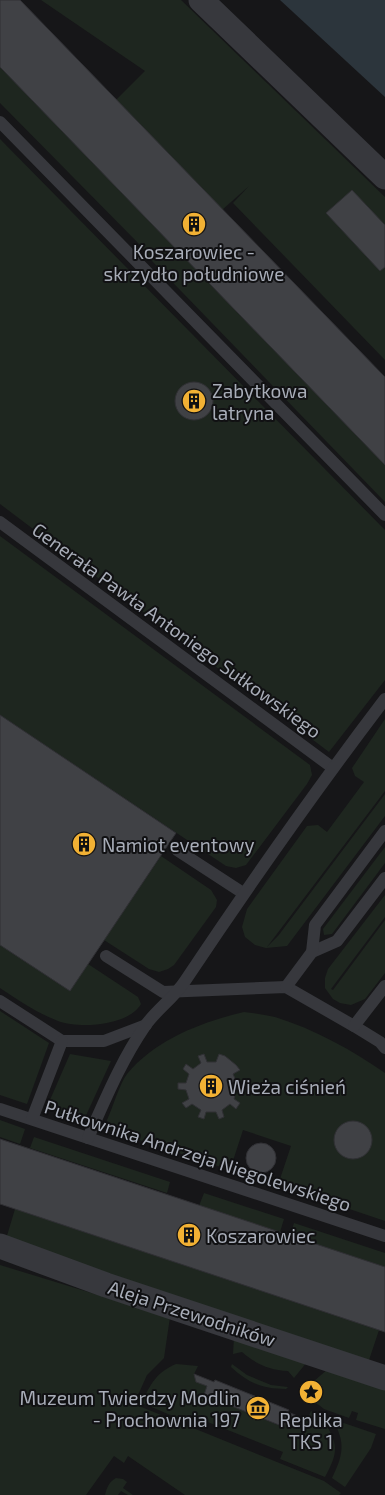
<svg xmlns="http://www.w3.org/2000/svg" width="385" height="1495" viewBox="0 0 385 1495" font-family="'Exo 2',sans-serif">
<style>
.green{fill:#1e261f}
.water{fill:#2c353c}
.building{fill:#404145;stroke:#303034}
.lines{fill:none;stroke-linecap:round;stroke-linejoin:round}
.lane{stroke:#37383d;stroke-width:12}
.street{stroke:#37383d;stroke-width:25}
.labels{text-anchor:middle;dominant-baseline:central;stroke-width:4;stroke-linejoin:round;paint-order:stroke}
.poi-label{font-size:19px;fill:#a8adb8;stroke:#111113;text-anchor:start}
.street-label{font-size:19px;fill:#a8adb8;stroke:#111113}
</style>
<rect width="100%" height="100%" fill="#161618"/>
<!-- green -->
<g class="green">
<polygon points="41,0 181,0 385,197 385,360 233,203 249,186 222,210 116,100 145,71"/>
<polygon points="0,67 385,465 385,502 152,261 141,246 0,103"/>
<polygon points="0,139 385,530 385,680 329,752 0,504"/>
<polygon points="0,536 310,765 312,775 307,784 246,865 236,868 226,866 0,715"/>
<polygon points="385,719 385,791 267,947 278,936 385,794 385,816 287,946 266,948 255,945 245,937 242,927 247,909 307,826 318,825 327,832 364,782 355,776 352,768"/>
<polygon points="385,847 385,863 332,934 324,935 323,929"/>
<polygon points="161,856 211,890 217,900 216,907 174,965 168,969 159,972 149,969 104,940"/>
<polygon points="385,895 385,917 331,989 333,990 385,920 385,973 365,999 351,1005 340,1003 333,999 325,988 325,978 328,969"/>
<path d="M0 945 70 991 88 964 138 997 141 1004C128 1026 80 1029 58 1021 37 1013 18 1000 0 988Z"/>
<polygon points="0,1011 49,1043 27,1104 0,1095"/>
<path d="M244 1012C254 1013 265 1015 275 1017 314 1029 352 1050 385 1073V1221L278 1185 291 1146 243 1130 230 1170 112 1131 108 1126 107 1120C113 1107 119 1085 127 1074 156 1039 202 1022 244 1012Z"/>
<polygon points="70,1054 111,1061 83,1122 46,1109"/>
<polygon points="0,1120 25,1129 20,1144 0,1137"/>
<polygon points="34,1137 170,1182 167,1193 30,1148"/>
<polygon points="204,1193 284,1219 280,1232 199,1206"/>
<polygon points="15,1209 379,1330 368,1363 6,1239"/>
<polygon points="294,1223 385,1253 385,1267 290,1236"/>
<polygon points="0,1265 170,1317 164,1358 147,1375 134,1404 324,1481 341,1493 339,1495 185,1495 128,1456 124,1463 114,1456 86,1495 0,1495"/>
<path d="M234 1337 307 1362 294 1378 288 1371C269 1370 256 1364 242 1352L233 1354Z"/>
<path d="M176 1364 198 1366 194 1374 207 1386 204 1395 283 1427 287 1419 300 1424 307 1420 311 1411C319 1415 323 1421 328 1428 340 1448 335 1458 325 1477L280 1459 283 1452 190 1415 187 1422 142 1403C150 1384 157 1372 176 1364Z"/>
<path d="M232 1364 247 1375 271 1385 288 1387 286 1389C263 1389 248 1383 231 1367Z"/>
<polygon points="328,1369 385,1389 385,1429 356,1420 358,1413 352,1411 349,1418 324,1409 319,1405 310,1401 320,1394 313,1382"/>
<path d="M335 1420 376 1434 371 1448 345 1487 332 1478C343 1456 346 1442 333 1421Z"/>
<path d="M116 1478 123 1479 127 1482 123 1488 133 1495H128L121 1491 118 1495H105C107 1487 109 1482 116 1478Z"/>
</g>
<!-- water -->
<polygon class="water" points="280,0 385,0 385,97"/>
<!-- building -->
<g class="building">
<polygon points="0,0 20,0 385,377 385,465 0,67"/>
<polygon points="352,190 385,225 385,267 380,271 326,213"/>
<circle cx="194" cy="401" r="19"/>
<polygon points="0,715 176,833 70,991 0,945"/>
<polygon points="204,1054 207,1062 216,1062 219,1054 225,1056 236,1065 240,1070 233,1074 237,1083 244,1083 245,1090 236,1091 234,1099 240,1103 236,1109 230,1104 222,1110 224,1117 219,1119 216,1112 206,1112 204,1119 198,1117 201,1110 192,1104 186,1108 182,1103 189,1099 186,1090 178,1089 178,1083 186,1083 189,1074 183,1069 186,1064 193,1069 201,1063 198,1056"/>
<circle cx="353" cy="1140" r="19"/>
<polygon points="0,1139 385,1267 385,1332 0,1204"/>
<circle cx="261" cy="1158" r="15"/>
<polygon points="194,1374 214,1382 215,1380 289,1410 288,1412 307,1420 300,1424 287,1419 284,1427 204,1395 207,1386 196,1382"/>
</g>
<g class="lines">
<!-- lane -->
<g class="lane">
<polyline points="0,122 385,515"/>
<polyline points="0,522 333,768"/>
<polyline points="177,850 243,893"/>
<polyline points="312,952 337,941 385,878"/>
<polyline points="106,956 163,992 286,987 354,1026 380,1042 385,1048"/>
<polyline points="286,987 312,952 315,925 385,831"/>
<polyline points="0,1001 62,1041 104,1041 146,1025"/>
<polyline points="354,1026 385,986"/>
<polyline points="0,1109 385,1236"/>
<polyline points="32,1119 62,1041"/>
<path d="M88 1138C105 1100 121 1061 145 1026 156 1010 174 998 185 981 249 885 315 791 385 699"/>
</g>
<!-- street -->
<g class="street">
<polyline points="201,0 385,177"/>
<polyline points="0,1246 106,1285 385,1378"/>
</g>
</g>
<!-- icons -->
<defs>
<g id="building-disc" transform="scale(1.25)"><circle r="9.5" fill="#f2b134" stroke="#111113"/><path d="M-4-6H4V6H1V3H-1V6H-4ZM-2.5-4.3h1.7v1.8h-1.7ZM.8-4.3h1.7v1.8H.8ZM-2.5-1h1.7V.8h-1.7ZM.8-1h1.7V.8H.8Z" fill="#111"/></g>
<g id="sight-disc" transform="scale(1.25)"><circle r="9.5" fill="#f2b134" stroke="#111113"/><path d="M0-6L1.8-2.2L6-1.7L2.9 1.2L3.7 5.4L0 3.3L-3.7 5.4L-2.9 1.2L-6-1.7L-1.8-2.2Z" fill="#111"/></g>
<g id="museum-disc" transform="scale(1.25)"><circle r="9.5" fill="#f2b134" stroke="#111113"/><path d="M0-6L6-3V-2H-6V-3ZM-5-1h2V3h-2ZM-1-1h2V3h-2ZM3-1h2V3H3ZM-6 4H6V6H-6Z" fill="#111"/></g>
</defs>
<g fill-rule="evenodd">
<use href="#building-disc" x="194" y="224"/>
<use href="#building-disc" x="194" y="401"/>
<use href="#building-disc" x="84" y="844"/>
<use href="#building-disc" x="211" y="1086"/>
<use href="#building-disc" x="189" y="1235"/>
<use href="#sight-disc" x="311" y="1392"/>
<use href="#museum-disc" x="258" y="1408"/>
</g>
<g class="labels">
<!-- poi labels -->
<g class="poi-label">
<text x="194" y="251" text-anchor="middle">Koszarowiec -<tspan x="194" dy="22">skrzydło południowe</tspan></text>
<text x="212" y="390">Zabytkowa<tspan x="212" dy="22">latryna</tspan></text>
<text x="102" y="844">Namiot eventowy</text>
<text x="228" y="1086">Wieża ciśnień</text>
<text x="206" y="1235">Koszarowiec</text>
<text x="240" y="1397" text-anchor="end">Muzeum Twierdzy Modlin<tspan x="240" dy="22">- Prochownia 197</tspan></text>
<text x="311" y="1419" text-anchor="middle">Replika<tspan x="311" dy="22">TKS 1</tspan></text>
</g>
<!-- street labels -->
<g class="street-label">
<text transform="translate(177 630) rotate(36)">Generała Pawła Antoniego Sułkowskiego</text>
<text transform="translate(198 1155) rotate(18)">Pułkownika Andrzeja Niegolewskiego</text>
<text transform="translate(192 1313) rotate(18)">Aleja Przewodników</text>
</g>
</g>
</svg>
